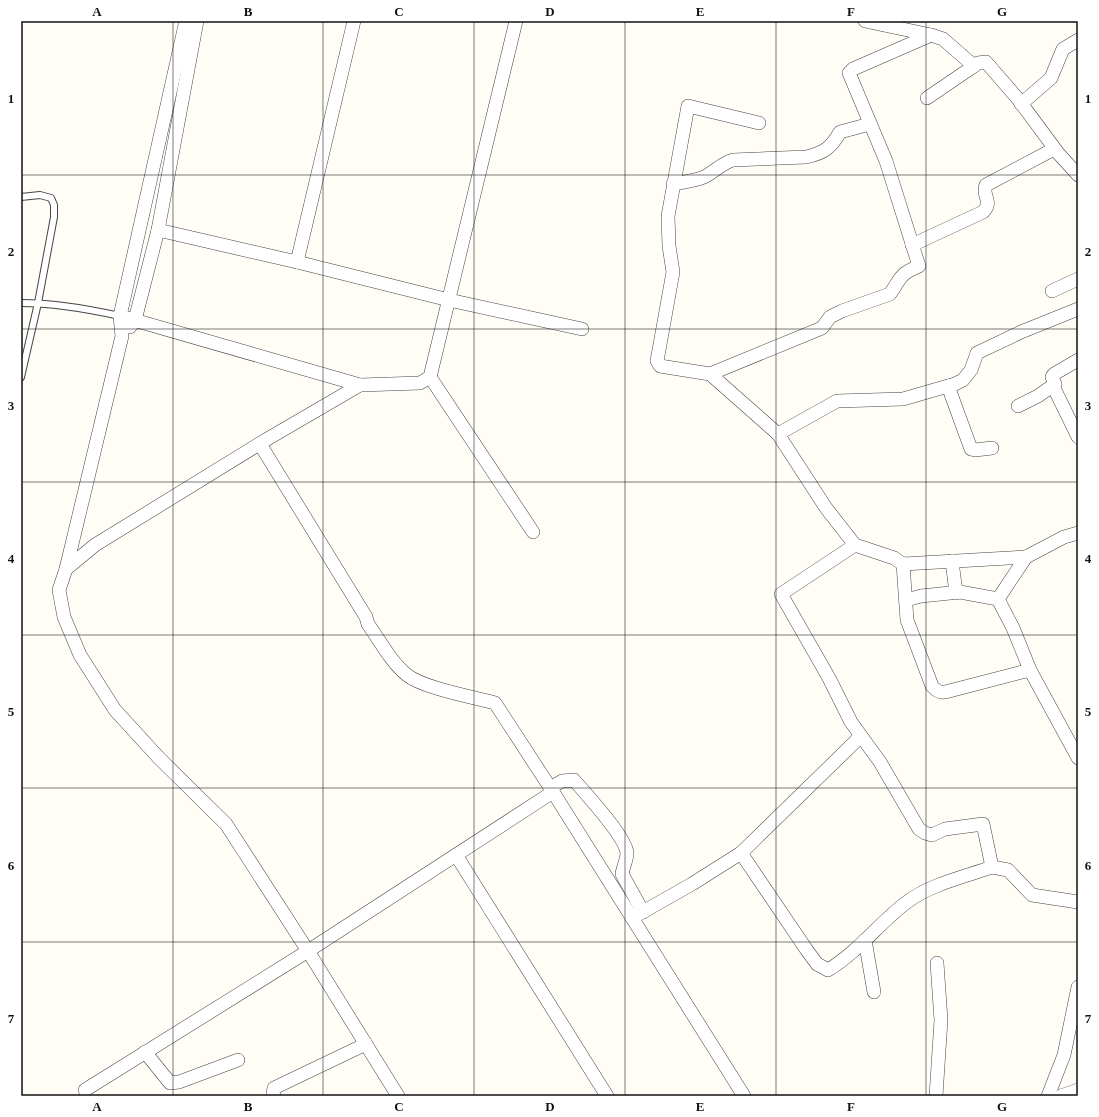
<svg xmlns="http://www.w3.org/2000/svg" width="1099" height="1117" viewBox="0 0 1099 1117" font-family="Georgia,serif">
<style>
.lines{fill:none;stroke-linecap:round;stroke-linejoin:round}
.service-casing{stroke:#444;stroke-width:8}
.minor-casing{stroke:#444;stroke-width:14}
.service{stroke:#fff;stroke-width:6}
.minor{stroke:#fff;stroke-width:13}
.grid{fill:none;stroke:#111;stroke-width:1;stroke-opacity:0.55}
.neatline{fill:none;stroke:#111;stroke-width:1.5}
.grid-label{font-size:13px;text-anchor:middle;font-weight:bold;fill:#111}
</style>
<rect width="100%" height="100%" fill="#fffdf5"/>
<g class="lines">
<!-- service casing -->
<g class="service-casing">
<g id="service">
<polyline points="21,197 40,195 51,198 54,205 54,217 38,303 21,377"/>
<path d="M21 303C54 303 88 309 120 316"/>
</g>
</g>
<!-- minor casing -->
<g class="minor-casing">
<g id="minor">
<polyline points="865,21 931,35 943,39 974,66 978,63 986,62 1018,99 1058,153 1078,175"/>
<polyline points="927,98 974,66"/>
<polyline points="1021,104 1051,78 1063,49 1078,40"/>
<polyline points="759,123 688,106 668,216 669,246 673,272 657,361 660,366 710,374 778,434 826,508 855,545 894,558 903,564 1026,557"/>
<path d="M673 184C684 182 694 181 704 177 714 172 722 163 733 160L806 157C824 153 831 148 840 132L870 124"/>
<polyline points="158,230 297,262 449,300 582,329"/>
<path d="M912 245 983 212C994 201 981 196 986 185L1054 149"/>
<polyline points="297,262 354,21"/>
<polyline points="1052,291 1078,279"/>
<polyline points="120,316 360,385 420,383 430,377 516,21"/>
<polyline points="130,327 135,320 158,230 197,21"/>
<path d="M710 374 822 328 830 317 842 311 890 294C902 277 898 275 919 266L886 161 849 73 853 69 931 35"/>
<polyline points="430,377 533,532"/>
<polyline points="360,385 269,438 95,545 66,569 59,590 64,617 80,655 115,710 159,758 226,824 308,951 398,1096"/>
<polyline points="948,386 971,449 975,450 992,448"/>
<polyline points="1053,386 1078,437"/>
<polyline points="1018,406 1038,396 1055,384 1052,377 1054,374 1078,360"/>
<polyline points="778,434 837,401 903,399 955,384 963,380 971,370 977,353 1021,332 1078,309"/>
<path d="M260 444 366 617 368 624C380 641 391 662 407 675 423 688 473 697 495 703L553 792 744 1096"/>
<polyline points="1078,533 1064,537 1026,557 998,599 1013,628 1030,670 1078,758"/>
<polyline points="855,545 781,594 829,678 851,722 880,762 919,829 925,833 932,835 945,829 983,824 992,867 1008,870 1032,895 1078,902"/>
<polyline points="952,561 956,593"/>
<path d="M903 564 907 620 932 686C939 694 943 693 953 690L1030 670"/>
<polyline points="66,569 122,336 120,316 185,25 185,21"/>
<polyline points="906,600 921,596 960,592 998,599"/>
<path d="M550 788 562 781 574 780C586 794 626 837 627 853 627 860 623 867 622 874L643 912"/>
<path d="M741 853 806 949 817 964 828 970C858 952 879 923 907 902 931 884 964 877 992 867"/>
<polyline points="456,855 607,1096"/>
<polyline points="632,918 692,884 741,853 861,736"/>
<polyline points="865,940 874,992"/>
<polyline points="145,1052 170,1083 179,1082 238,1060"/>
<polyline points="85,1090 308,951 553,792"/>
<polyline points="274,1096 273,1093 274,1088 366,1044"/>
<polyline points="936,1096 941,1020 937,963"/>
<polyline points="1048,1096 1064,1055 1078,987"/>
<polyline points="1061,1096 1078,1090"/>
</g>
</g>
<!-- service -->
<use href="#service" class="service"/>
<!-- minor -->
<use href="#minor" class="minor"/>
</g>
<!-- grid -->
<path class="grid" d="M173 21V1096M323 21V1096M474 21V1096M625 21V1096M776 21V1096M926 21V1096M21 175H1078M21 329H1078M21 482H1078M21 635H1078M21 788H1078M21 942H1078"/>
<!-- border -->
<rect width="1099" height="1117" fill="none" stroke="#ffffff" stroke-width="44"/>
<rect x="22" y="22" width="1055" height="1073" class="neatline"/>
<g class="grid-label">
<text x="97" y="16">A</text>
<text x="248" y="16">B</text>
<text x="399" y="16">C</text>
<text x="550" y="16">D</text>
<text x="700" y="16">E</text>
<text x="851" y="16">F</text>
<text x="1002" y="16">G</text>
<text x="11" y="103">1</text>
<text x="1088" y="103">1</text>
<text x="11" y="256">2</text>
<text x="1088" y="256">2</text>
<text x="11" y="410">3</text>
<text x="1088" y="410">3</text>
<text x="11" y="563">4</text>
<text x="1088" y="563">4</text>
<text x="11" y="716">5</text>
<text x="1088" y="716">5</text>
<text x="11" y="870">6</text>
<text x="1088" y="870">6</text>
<text x="11" y="1023">7</text>
<text x="1088" y="1023">7</text>
<text x="97" y="1111">A</text>
<text x="248" y="1111">B</text>
<text x="399" y="1111">C</text>
<text x="550" y="1111">D</text>
<text x="700" y="1111">E</text>
<text x="851" y="1111">F</text>
<text x="1002" y="1111">G</text>
</g>
</svg>
